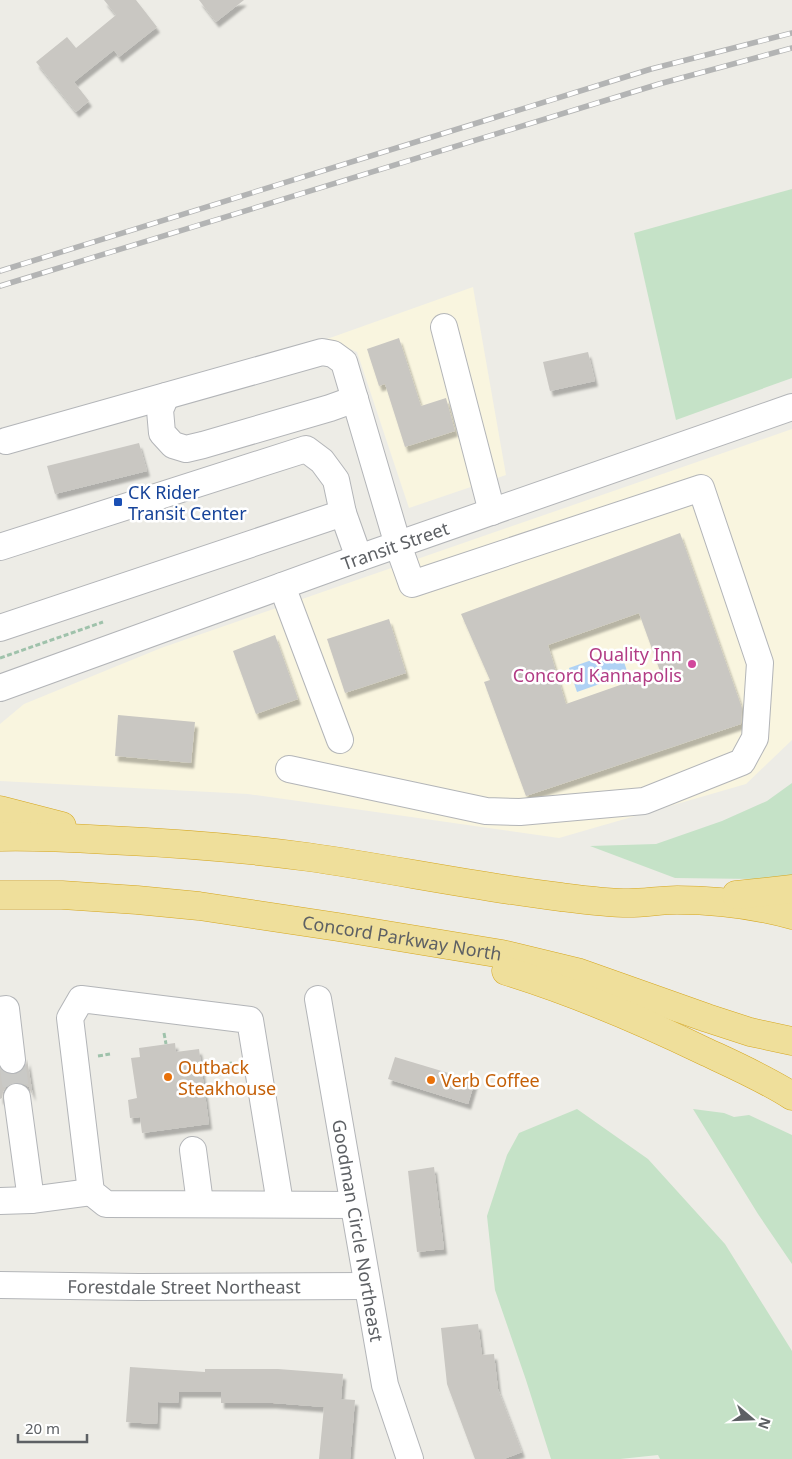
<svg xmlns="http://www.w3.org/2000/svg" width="792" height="1459" viewBox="0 0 792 1459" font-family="'Noto Sans',sans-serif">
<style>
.commercial{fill:#f9f5df}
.green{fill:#c5e2c7}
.water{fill:#afd2f4}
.building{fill:#c9c7c2;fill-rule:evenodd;filter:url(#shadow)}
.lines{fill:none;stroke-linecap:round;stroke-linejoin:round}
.minor-tunnel{stroke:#c9c9c6;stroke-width:26;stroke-dasharray:26 13;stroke-linecap:butt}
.minor-casing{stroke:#b3b5b8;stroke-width:28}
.highway-casing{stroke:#d5a61e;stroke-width:29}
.path{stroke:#9fc2ab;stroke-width:3;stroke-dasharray:5 2.5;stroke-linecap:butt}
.minor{stroke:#fff;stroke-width:26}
.highway{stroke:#efdf9b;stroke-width:28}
.rail-casing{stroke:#b3b4b4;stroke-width:5.5}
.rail{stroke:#fff;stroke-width:4;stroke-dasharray:11;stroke-linecap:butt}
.transit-dot{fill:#1a4fb4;stroke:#fff;stroke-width:2}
.hotel-dot{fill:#d1479c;stroke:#fff;stroke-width:2}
.food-dot{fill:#e8710a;stroke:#fff;stroke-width:2}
.labels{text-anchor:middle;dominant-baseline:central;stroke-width:5;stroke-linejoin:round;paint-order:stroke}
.transit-label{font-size:18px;fill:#164399;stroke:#fff;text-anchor:start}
.street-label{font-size:18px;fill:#5d6064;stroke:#fff}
.hotel-label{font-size:18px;fill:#b23c85;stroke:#fff;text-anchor:end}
.food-label{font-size:18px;fill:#c56008;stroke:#fff;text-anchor:start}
</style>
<defs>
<filter id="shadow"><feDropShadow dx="3" dy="5.5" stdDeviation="1" flood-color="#0004"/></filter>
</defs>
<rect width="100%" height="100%" fill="#edece6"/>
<!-- commercial -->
<g class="commercial">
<polygon points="473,287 506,475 409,508 357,352 327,339"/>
<polygon points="792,429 792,740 746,784 559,838 248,794 0,781 0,724 24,704 161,648"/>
</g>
<!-- green -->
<g class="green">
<polygon points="792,189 792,378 676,420 634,233"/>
<polygon points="792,783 792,877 755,879 675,878 590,846 656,844 722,821 767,801"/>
<polygon points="577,1109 648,1159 725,1244 792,1351 792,1459 660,1459 658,1455 620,1459 551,1459 526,1380 495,1290 487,1216 507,1155 519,1133"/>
<polygon points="693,1109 724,1113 734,1117 749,1115 792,1135 792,1264 758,1214"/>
</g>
<!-- water -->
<polygon class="water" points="620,650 628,674 577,692 569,668"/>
<!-- building -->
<g class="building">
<polygon points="104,0 136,0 157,27 119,57 114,50 74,82 89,101 76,112 36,62 67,37 76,48 116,15"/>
<polygon points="199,0 244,0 216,22"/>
<polygon points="399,338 421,406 446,398 455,431 405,447 385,384 379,386 367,349"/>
<polygon points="588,352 595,381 550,391 543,362"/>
<polygon points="139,443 147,471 55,494 47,466"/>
<path d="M680 533 742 708 741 724 526 796 484 682 490 680 461 614ZM639 613 660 671 566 704 548 645Z"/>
<polygon points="389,619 406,673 345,693 327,639"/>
<polygon points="275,635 298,699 256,714 233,651"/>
<polygon points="118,715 195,722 191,763 115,756"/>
<polygon points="175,1043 176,1052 199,1049 209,1124 142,1133 140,1117 130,1118 128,1100 137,1098 131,1058 140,1057 139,1048"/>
<polygon points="395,1057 475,1081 468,1104 388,1079"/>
<polygon points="27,1059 33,1096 29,1087 22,1083 15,1082 7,1085 3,1092 2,1098 0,1099 0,1069 7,1074 14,1075 21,1072 26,1065"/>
<polygon points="434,1167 444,1249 417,1252 408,1171"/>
<polygon points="478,1324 482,1355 494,1354 498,1389 522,1452 504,1459 475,1459 447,1384 441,1328"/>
<polygon points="130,1367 205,1372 205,1369 278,1369 343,1374 341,1399 355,1400 350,1459 319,1459 324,1407 273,1403 221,1403 221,1392 179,1392 178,1403 158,1402 157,1424 126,1422"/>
</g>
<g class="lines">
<!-- minor-tunnel -->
<polyline class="minor-tunnel" points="12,1060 17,1097"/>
<!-- minor casing -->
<g class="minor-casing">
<g id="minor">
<polyline points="444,327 492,512"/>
<polyline points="166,396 160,410 162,433 173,445 186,449 203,445 330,408 355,399"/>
<polyline points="6,441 322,352 333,354 344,362 398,545 412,584 701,488 760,663 755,738 742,762 644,801 520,812 486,811 289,769"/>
<polyline points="0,547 306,449 322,461 336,480 343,513 359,558"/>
<polyline points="282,586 340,740"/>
<polyline points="0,628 343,513"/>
<path id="s1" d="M0 688 359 558 792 407"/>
<path id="s2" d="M318 999 385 1385 410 1459"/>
<polyline points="0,1010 6,1009 12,1060"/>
<polyline points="17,1097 31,1200"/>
<polyline points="193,1150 200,1203"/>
<polyline points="0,1201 31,1200 91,1192"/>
<polyline points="280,1203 250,1020 81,999 70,1018 91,1192 106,1204 353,1205"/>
<path id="s3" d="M0 1285 139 1287 367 1286"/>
</g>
</g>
<!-- highway casing -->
<g class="highway-casing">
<g id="highway">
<polyline points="0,810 62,826"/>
<path d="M0 837C36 836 72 838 108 840 175 843 241 848 308 857 392 869 476 887 561 897 584 900 606 903 629 903 645 903 661 900 677 900 715 900 755 905 792 915"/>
<path id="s4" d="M0 895H62L137 900 199 906 338 927 502 954 577 972 707 1018 750 1032 792 1041"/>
<polyline points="736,895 792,889"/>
<path d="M506 971C574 992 640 1020 704 1051 734 1065 764 1078 792 1096"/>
</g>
</g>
<!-- path -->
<g class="path">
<polyline points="0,658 103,622"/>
<polyline points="164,1033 166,1044"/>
<polyline points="98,1056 110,1054"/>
<polyline points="220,1065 232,1063"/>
<polyline points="205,1096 225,1093"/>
</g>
<!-- minor -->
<use href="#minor" class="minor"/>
<!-- highway -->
<use href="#highway" class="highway"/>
<!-- rail casing -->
<g class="rail-casing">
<g id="rail">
<polyline points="0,271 651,69 792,33"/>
<polyline points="0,286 659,84 792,48"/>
</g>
</g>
<!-- rail -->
<use href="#rail" class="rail"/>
</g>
<!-- markers -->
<rect class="transit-dot" x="113" y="497" width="10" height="10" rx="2.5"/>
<circle class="hotel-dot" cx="692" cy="664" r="5"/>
<g class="food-dot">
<circle cx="168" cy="1077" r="5"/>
<circle cx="431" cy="1080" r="5"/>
</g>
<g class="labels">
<!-- transit labels -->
<g class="transit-label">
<text x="128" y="492">CK Rider<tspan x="128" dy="21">Transit Center</tspan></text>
</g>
<!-- street labels -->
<g class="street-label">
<text stroke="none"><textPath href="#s1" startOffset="420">Transit Street</textPath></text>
<text stroke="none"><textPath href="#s4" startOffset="405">Concord Parkway North</textPath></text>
<text stroke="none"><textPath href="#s2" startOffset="235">Goodman Circle Northeast</textPath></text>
<text stroke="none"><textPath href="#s3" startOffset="184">Forestdale Street Northeast</textPath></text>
</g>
<!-- hotel labels -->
<g class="hotel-label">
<text x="682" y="654">Quality Inn<tspan x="682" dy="21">Concord Kannapolis</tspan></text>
</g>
<!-- food labels -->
<g class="food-label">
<text x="178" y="1067">Outback<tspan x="178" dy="21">Steakhouse</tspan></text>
<text x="441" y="1080">Verb Coffee</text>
</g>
</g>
<!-- north arrow -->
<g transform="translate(752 1419) rotate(109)" stroke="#ffffff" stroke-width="4" paint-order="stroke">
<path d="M0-4L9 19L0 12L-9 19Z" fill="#5d6064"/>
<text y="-8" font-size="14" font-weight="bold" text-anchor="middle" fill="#5d6064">N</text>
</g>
<!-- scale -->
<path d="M18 1434v8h69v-8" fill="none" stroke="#5d6064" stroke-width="2.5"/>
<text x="25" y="1434" font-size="15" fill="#5d6064" stroke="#ffffff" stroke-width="4" paint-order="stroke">20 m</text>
</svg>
